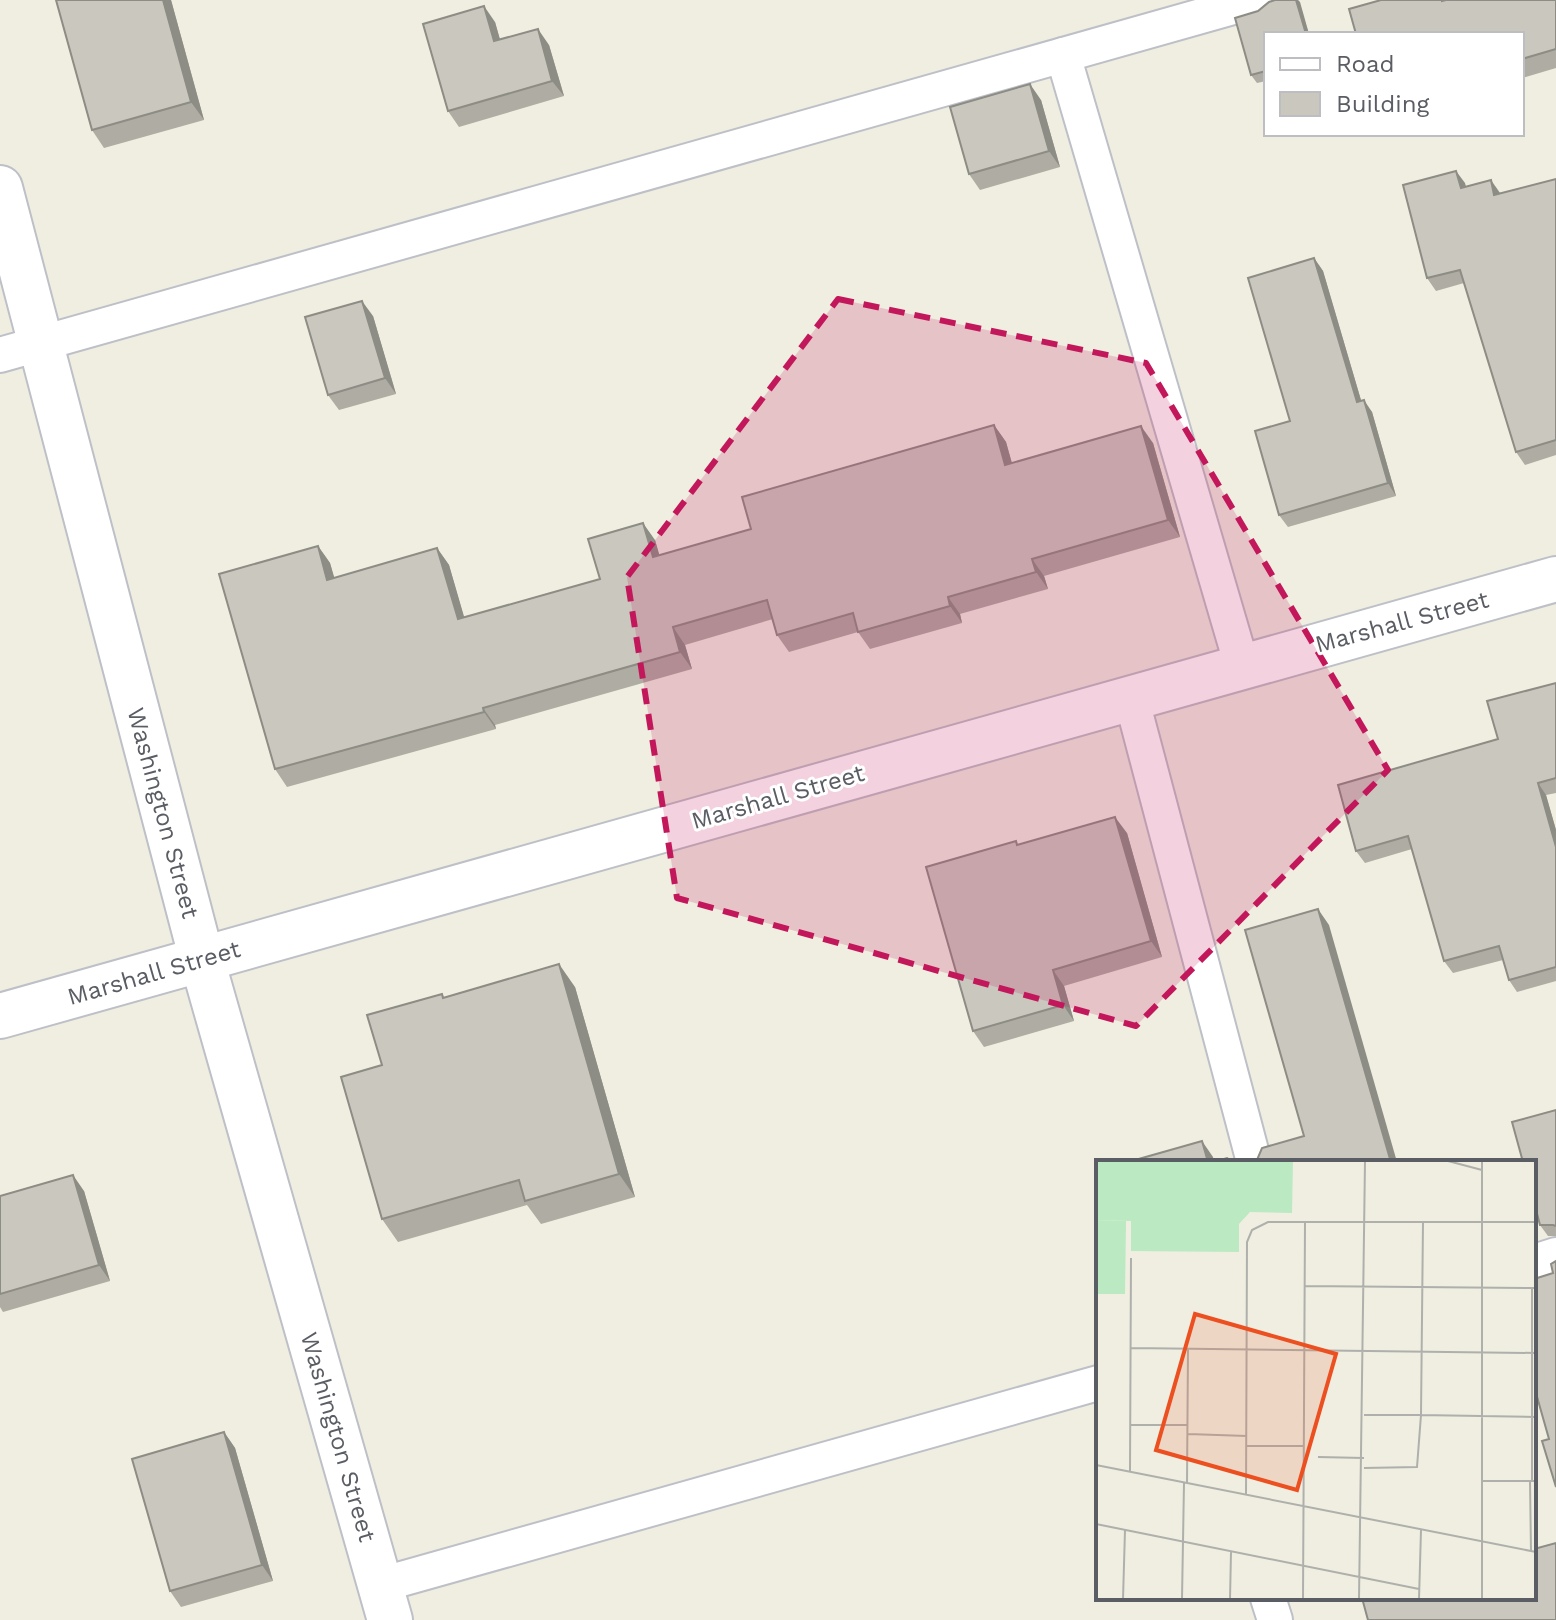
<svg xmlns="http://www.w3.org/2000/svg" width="1556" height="1620" viewBox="0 0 1556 1620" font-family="'Work Sans',sans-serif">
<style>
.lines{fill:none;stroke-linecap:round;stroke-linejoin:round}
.service-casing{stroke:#bec0c7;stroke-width:38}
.minor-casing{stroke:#bec0c7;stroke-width:48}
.service{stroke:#fff;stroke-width:34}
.minor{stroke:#fff;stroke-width:44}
.wall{fill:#aeaca3}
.shaded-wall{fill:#8d8c85}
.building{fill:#cac8be;stroke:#8d8c85;stroke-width:2}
.marked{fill:#c2185b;fill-opacity:0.2;stroke:#c2185b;stroke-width:6;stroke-dasharray:16 10;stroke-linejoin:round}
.labels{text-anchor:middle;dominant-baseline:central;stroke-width:6;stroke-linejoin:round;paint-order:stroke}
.street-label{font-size:24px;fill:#5a5d64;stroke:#fff}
.inset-road{fill:none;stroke:#afb0ab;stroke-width:2}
.view{fill:#ec5021;fill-opacity:0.15;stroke:#ec5021;stroke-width:4}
.inset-edge{fill:none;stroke:#5a5d64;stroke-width:4}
</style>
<rect width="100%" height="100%" fill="#efeee1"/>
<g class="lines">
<!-- service casing -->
<g class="service-casing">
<g id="service">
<polyline points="1063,55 1242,666"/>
<polyline points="0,355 1258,0"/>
<polyline points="1131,697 1254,1162"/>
<polyline points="1534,1262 1556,1255"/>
<polyline points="380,1585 1098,1383"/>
<polyline points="1268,1598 1275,1620"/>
</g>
</g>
<!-- minor casing -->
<g class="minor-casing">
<g id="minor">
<polyline points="0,188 202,960 390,1620"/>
<polyline points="0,1016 1556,579"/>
</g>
</g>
<!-- service -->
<use href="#service" class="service"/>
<!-- minor -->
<use href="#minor" class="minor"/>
</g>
<!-- wall -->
<g class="wall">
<polygon points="56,0 171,0 204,120 104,148 92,130"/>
<polygon points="1275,0 1298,0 1309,34 1266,34 1266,81 1257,83 1251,75 1258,11"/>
<polygon points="1556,0 1556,68 1522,78 1522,34"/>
<polygon points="495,22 500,40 549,45 564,96 459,127 448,111"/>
<polygon points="1041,100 1060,167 980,190 969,174"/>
<polygon points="1456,171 1466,187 1500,193 1556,179 1556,455 1525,465 1516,452 1464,283 1436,291 1427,278"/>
<polygon points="1314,258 1323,271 1361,400 1372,412 1396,496 1288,527 1279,515 1290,421"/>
<polygon points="373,316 396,394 339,410 328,395"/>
<polygon points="994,425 1006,442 1012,463 1153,443 1180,537 1044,576 1048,589 960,614 962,623 870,649 858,632 789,652 777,635 773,619 685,645 692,669 495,725 496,729 287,787 275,769 318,546 330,563 334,578 437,548 449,565 464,618 600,579 655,540 659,555 751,529"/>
<polygon points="1556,683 1556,793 1546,795 1556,830 1556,981 1517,992 1509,980 1503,960 1453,973 1444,961 1412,849 1365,863 1356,851 1498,739"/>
<polygon points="1127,833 1162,957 1064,986 1074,1021 984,1047 973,1031 1016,841 1018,845"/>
<polygon points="575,987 635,1197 541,1224 527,1205 398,1242 382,1219 442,994 444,997"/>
<polygon points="1556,1110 1556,1236 1548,1236 1540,1225"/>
<polygon points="84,1191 110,1281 3,1312 0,1307 0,1196"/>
<polygon points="224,1432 235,1448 273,1581 181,1607 170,1591"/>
</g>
<!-- shaded-wall -->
<g class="shaded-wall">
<polygon points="163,0 171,0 204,120 191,102"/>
<polygon points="1296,0 1298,0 1300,2 1309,34 1306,34"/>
<polygon points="484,6 495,22 505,57 494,41"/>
<polygon points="538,29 549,45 564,96 552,81"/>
<polygon points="1030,84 1041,100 1060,167 1049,151"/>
<polygon points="1456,171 1465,183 1470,201 1461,188"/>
<polygon points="1491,180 1500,193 1494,195"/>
<polygon points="1314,258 1323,271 1365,414 1357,402"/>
<polygon points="362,301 373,316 396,394 385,378"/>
<polygon points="1364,400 1372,412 1396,496 1388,483"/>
<polygon points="994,425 1006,442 1017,482 1005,465"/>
<polygon points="1141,426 1153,443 1180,537 1168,520"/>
<polygon points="643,523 655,540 665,574 653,557"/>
<polygon points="318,546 330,563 340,597 327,580"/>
<polygon points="437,548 449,565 470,637 458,619"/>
<polygon points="1032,559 1044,576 1048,589 1036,572"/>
<polygon points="948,597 960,614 962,623 950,606"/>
<polygon points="673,627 685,645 692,669 680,652"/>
<polygon points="483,708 495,725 496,729 484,712"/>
<polygon points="1538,783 1546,795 1556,830 1556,847"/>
<polygon points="1115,817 1127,833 1162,957 1151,941"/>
<polygon points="1318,909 1329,925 1397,1162 1392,1162 1390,1159"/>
<polygon points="559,964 575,987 635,1197 619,1174"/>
<polygon points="1053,970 1064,986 1074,1021 1063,1005"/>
<polygon points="1202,1141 1213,1157 1214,1162 1208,1162"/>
<polygon points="73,1175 84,1191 110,1281 99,1265"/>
<polygon points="224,1432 235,1448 273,1581 262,1565"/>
</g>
<!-- building -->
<g class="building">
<polygon points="56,0 163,0 191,102 92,130"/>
<polygon points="1275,0 1296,0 1306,34 1266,34 1266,71 1251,75 1235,18 1258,11 1269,2"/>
<polygon points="1381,0 1442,0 1442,1 1446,0 1556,0 1556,49 1522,59 1522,34 1356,34 1349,9"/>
<polygon points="484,6 494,41 538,29 552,81 448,111 423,24"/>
<polygon points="1030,84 1049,151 969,174 950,107"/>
<polygon points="1456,171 1461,188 1491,180 1494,195 1556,179 1556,440 1516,452 1460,270 1427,278 1403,185"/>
<polygon points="1314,258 1357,402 1364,400 1388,483 1279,515 1255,431 1290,421 1248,278"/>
<polygon points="362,301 385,378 328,395 305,317"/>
<polygon points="994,425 1005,465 1141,426 1168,520 1032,559 1036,572 948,597 950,606 858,632 853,613 777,635 767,600 673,627 680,652 483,708 484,712 275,769 219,574 318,546 327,580 437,548 458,619 600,579 588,539 643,523 653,557 751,529 742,497"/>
<polygon points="1556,683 1556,778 1538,783 1556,847 1556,967 1509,980 1499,946 1444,961 1408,836 1356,851 1338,785 1498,739 1487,701"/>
<polygon points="1115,817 1151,941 1053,970 1063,1005 973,1031 926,867 1016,841 1017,845"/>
<polygon points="1318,909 1390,1159 1379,1162 1253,1162 1257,1160 1262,1148 1304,1136 1245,930"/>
<polygon points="559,964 619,1174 525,1201 519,1180 382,1219 341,1077 382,1065 367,1015 442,994 443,998"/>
<polygon points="1556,1110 1556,1226 1553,1225 1540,1225 1534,1202 1534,1162 1523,1162 1512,1122"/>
<polygon points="1202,1141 1208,1162 1128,1162"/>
<polygon points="1227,1158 1233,1162 1214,1162"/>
<polygon points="73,1175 99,1265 0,1294 0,1196"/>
<polygon points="1556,1261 1556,1487 1542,1441 1549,1439 1534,1386 1534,1279 1553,1273 1551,1264"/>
<polygon points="224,1432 262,1565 170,1591 132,1459"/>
<polygon points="1556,1543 1556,1620 1368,1620 1362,1598 1534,1598 1534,1549"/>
</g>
<!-- marked area -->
<path class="marked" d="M838 299 1146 363 1388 770 1136 1026 677 898 627 577Z"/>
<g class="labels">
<!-- street labels -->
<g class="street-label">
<text transform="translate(1402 622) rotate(-15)">Marshall Street</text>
<text transform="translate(778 797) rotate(-16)">Marshall Street</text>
<text transform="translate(163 813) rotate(75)">Washington Street</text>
<text transform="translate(154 973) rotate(-16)">Marshall Street</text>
<text transform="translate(338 1437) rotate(74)">Washington Street</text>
</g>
</g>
<!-- overview -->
<g transform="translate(1096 1160)">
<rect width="440" height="440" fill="#efeee1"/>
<path d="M0 60 30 61 29 134H0Z" fill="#bbe9c2"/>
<path d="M0 1H197L196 53 154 52 143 64V92L35 91V61L0 60Z" fill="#bbe9c2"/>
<path class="inset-road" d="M352 1 386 10M386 1V439M327 62 325 255 440 257M209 126 440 128M436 128V321M35 188 440 193M34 265H92M92 274 151 276M151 286H208M222 297 268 298M0 305 440 392M268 308 321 307 325 255H268M34 312 35 98M385 321H439M434 321 435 391M91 323 92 188M150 335 151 82 156 70 172 62H440M0 364 323 429M27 439 29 370M86 439 88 323M134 439 135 392M207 439 209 62M263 439 269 1M323 439 325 370"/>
<path class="view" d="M99 154 240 194 201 330 60 290Z"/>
<rect width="440" height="440" class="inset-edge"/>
</g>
<!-- legend -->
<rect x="1264" y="32" width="260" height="104" fill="#ffffff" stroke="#bdbec1" stroke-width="2"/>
<rect x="1280" y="58" width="40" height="12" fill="#ffffff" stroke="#bdbec1" stroke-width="2"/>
<text x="1336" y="72" font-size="24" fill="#5a5d64">Road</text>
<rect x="1280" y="92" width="40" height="24" fill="#cac8be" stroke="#bdbec1" stroke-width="2"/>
<text x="1336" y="112" font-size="24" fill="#5a5d64">Building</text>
</svg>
